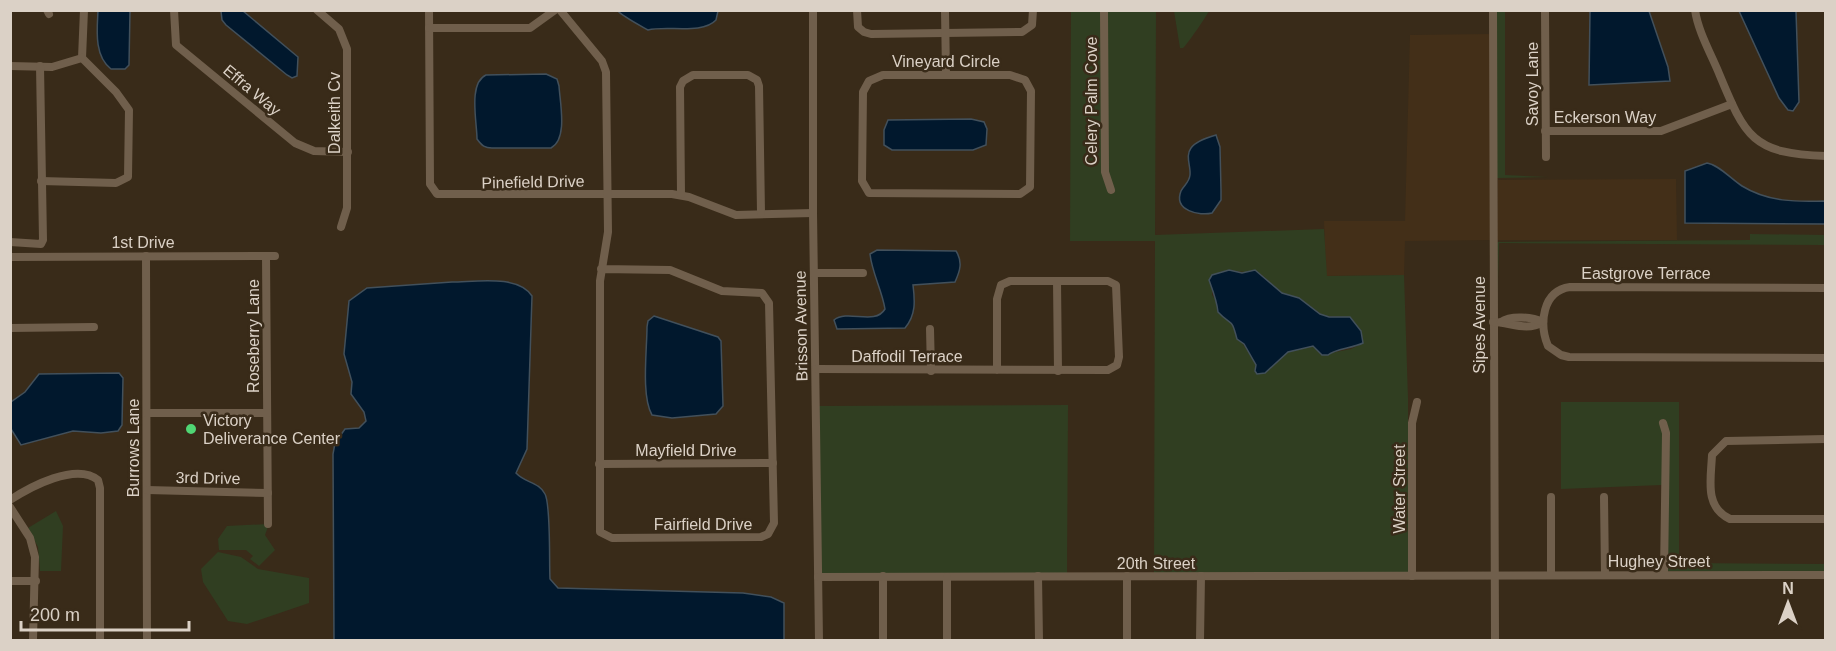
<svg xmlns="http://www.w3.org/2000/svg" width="1836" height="651" viewBox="0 0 1836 651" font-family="Helvetica,sans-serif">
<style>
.built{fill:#432f18}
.green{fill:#303e21;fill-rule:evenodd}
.water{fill:#01182d;stroke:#42505b;stroke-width:1.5}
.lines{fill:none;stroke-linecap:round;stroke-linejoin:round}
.minor{stroke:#705f4c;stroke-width:8}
.poi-dot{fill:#50d674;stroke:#392b19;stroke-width:2}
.labels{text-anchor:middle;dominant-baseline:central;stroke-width:5;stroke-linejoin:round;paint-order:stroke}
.street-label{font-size:16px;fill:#dbd1c6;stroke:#392b19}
.poi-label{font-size:16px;fill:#dbd1c6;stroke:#392b19;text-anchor:start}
</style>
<rect width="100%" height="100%" fill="#392b19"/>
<!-- built -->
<g class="built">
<polygon points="1490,34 1490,240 1405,241 1404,275 1326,276 1324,221 1405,221 1410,35"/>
<polygon points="1676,179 1677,240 1497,240 1498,180"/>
</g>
<!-- green -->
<g class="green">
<path d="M1071 11H1101L1102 172 1110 194 1115 192 1108 172 1107 11H1156L1155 235 1324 229 1327 276 1404 275 1408 398V573H1154L1155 241H1070ZM1229 270 1261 274 1282 293 1299 298 1324 316 1350 317 1361 331 1363 343 1351 349 1321 355 1313 346 1288 352 1270 369H1255L1256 365C1251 355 1244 346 1238 337 1229 323 1237 323 1218 312L1216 300 1212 295V288L1220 272Z"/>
<path d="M1174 11H1209C1208 14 1186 46 1183 48H1180Z"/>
<polygon points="1496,11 1505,11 1505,175 1548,177 1497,178"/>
<polygon points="1750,234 1826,235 1825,245 1499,243 1497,314 1496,242 1750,240"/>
<polygon points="1561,402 1679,402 1679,563 1825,564 1825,572 1668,571 1668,434 1665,419 1660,421 1663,433 1662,485 1561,489"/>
<polygon points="1068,405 1067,573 821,574 819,406"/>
<polygon points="56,511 63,526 61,571 40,571 38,547 28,528"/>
<polygon points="269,524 265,535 275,550 259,566 250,559 253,556 246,550 219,550 218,539 227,526"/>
<polygon points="218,552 241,557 258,569 309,578 309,603 247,624 228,621 203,582 201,569"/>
</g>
<!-- water -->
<g class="water">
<path d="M98 11H130L129 65 125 69H111C94 56 97 30 98 11Z"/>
<polygon points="221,11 243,11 298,57 297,76 292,78 287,75 226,25 222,20"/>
<path d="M718 11 716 20C702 35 667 25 648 30 641 26 622 16 618 11Z"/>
<polygon points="1590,11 1649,11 1668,67 1670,81 1589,85"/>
<polygon points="1739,11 1796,11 1799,102 1793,111 1788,110 1779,98"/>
<path d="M546 74 557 79 559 86C560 103 568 139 551 148H492C485 148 482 146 477 139 477 122 468 83 486 75Z"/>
<polygon points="971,119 984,122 987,129 986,145 973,150 892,150 884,145 884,130 888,120"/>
<path d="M1216 135 1220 147 1221 191V200L1212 213C1200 216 1173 211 1181 191 1184 185 1189 183 1190 175 1191 166 1185 156 1191 148 1195 142 1209 137 1216 135Z"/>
<path d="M1707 163C1719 165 1731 179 1742 186 1768 202 1796 202 1825 201V224L1685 223V171Z"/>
<path d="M877 250 956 251C963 262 960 271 955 282L913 285C915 301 916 315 905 328L837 329 834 320C848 309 875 326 885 309 882 290 872 273 870 254Z"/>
<path d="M1229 270 1242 273 1255 270 1282 293 1299 298 1320 314 1329 317H1350L1361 331 1363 343C1353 348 1334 349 1328 355H1322L1313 346 1288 352 1265 373 1257 374 1255 371 1256 365 1244 344 1237 339C1231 316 1232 327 1218 312 1217 301 1213 291 1209 280L1212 275Z"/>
<path d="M452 282C474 282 518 274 532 296L527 449 516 473C525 483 539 482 545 494 551 505 549 563 550 579L558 588 743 593 771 597 784 603V640H334L333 454 335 443 345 429 359 428 366 421 364 412 351 394 352 382 344 354 349 301 367 288Z"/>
<path d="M654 316 718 337 721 341 723 406 716 414 672 418 652 415C641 396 647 350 647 327L648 321Z"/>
<polygon points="119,373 123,378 122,425 118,431 101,433 73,431 21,445 11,429 11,402 25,392 39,374"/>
</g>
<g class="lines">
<!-- minor -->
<g class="minor">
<polyline points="47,10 49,14"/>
<polyline points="174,10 176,45 295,143 314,151 348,152"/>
<polyline points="317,10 339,29 347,49 347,208 341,227"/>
<polyline points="429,10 430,184 437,194 672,194 689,197 736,215 813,213"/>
<polyline points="560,10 602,61 606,72 608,232 600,281 600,532 612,538 761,537 768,534 774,523 769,303 762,293 722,291 670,270 601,269"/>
<polyline points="813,10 813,213 819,640"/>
<polyline points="857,10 858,27 864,32 871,34 1022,32 1032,25 1033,10"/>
<polyline points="945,10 946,75"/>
<polyline points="1104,10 1105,172 1111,190"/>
<polyline points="1493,10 1495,640"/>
<polyline points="1545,10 1546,157"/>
<path d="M1695 10C1698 31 1710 52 1718 71 1745 136 1751 154 1826 156"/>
<polyline points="429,28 530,28 555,10"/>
<polyline points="82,58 84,10"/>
<polyline points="10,66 52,67 82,58"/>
<polygon points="883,75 1010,75 1025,80 1031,91 1030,187 1020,194 869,193 862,181 863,92 869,81"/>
<polyline points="1545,131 1661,131 1732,104"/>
<polyline points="41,181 116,183 128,177 129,110 116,92 82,58"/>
<polyline points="681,194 680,87 683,81 693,75 748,75 757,80 759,86 761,213"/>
<polyline points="10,242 41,244 43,240 40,66"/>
<polyline points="146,256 147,640"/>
<polyline points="266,256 268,524"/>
<polyline points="10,257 275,256"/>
<polyline points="814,273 863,273"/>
<polyline points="1057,281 1058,371"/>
<path d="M1826 288 1570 287C1542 291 1539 324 1548 346L1561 355 1569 357 1826 358"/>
<path d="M1493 322C1510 322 1526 332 1543 322"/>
<path d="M1501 322C1511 315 1532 317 1543 322"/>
<polyline points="10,328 94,327"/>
<polyline points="930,329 931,371"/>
<polyline points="816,369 1108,370 1117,365 1119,357 1116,285 1108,281 1010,281 1001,285 997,299 997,370"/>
<polyline points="147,413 267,413"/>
<polyline points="1663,423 1666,433 1664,574"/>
<path d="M1826 439 1726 441 1712 455C1711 479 1704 507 1730 519H1826"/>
<polyline points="599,464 773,463"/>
<polyline points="147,490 268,493"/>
<polyline points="1604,497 1605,575"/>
<path d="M10 500C30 487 76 462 98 480L100 488V640"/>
<polyline points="10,507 30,538 35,557 33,640"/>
<polyline points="1551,575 1551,497"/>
<polyline points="883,576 883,640"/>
<polyline points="1038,576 1039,640"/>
<polyline points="1127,576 1127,640"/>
<polyline points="1412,576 1412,423 1417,402"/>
<polyline points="818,577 1826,575"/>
<polyline points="947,577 947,640"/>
<polyline points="10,581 36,581"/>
<polyline points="1200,640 1201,576"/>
</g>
</g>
<!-- markers -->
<circle class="poi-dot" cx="191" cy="429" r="6"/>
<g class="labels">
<!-- street labels -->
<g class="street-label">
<text x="946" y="61">Vineyard Circle</text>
<text transform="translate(1532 84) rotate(-90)">Savoy Lane</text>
<text transform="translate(252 90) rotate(40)">Effra Way</text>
<text transform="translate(1091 101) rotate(-90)">Celery Palm Cove</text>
<text transform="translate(334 113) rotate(-90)">Dalkeith Cv</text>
<text x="1605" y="117">Eckerson Way</text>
<text transform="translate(533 182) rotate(-1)">Pinefield Drive</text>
<text x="143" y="242">1st Drive</text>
<text x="1646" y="273">Eastgrove Terrace</text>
<text transform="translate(1479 325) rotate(-90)">Sipes Avenue</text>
<text transform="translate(801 326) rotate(-91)">Brisson Avenue</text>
<text transform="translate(253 336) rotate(-90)">Roseberry Lane</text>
<text x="907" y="356">Daffodil Terrace</text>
<text transform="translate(133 448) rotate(-90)">Burrows Lane</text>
<text x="686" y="450">Mayfield Drive</text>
<text transform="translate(208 478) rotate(1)">3rd Drive</text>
<text transform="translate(1399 489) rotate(-90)">Water Street</text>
<text x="703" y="524">Fairfield Drive</text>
<text x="1659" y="561">Hughey Street</text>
<text x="1156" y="563">20th Street</text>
</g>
<!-- poi labels -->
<g class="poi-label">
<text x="203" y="420">Victory<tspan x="203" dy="18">Deliverance Center</tspan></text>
</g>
</g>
<!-- border -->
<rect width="1836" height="651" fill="none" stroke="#dbd1c6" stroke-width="24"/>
<!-- north arrow -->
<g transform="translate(1788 603)" stroke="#392b19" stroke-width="4.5" paint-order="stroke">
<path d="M0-4.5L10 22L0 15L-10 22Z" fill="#dbd1c6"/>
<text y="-9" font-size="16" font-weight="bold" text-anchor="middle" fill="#dbd1c6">N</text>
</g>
<!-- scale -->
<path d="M21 621v9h168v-9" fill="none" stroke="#dbd1c6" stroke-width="3"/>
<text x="30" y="621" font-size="18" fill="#dbd1c6" stroke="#392b19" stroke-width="4.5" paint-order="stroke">200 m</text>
</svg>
